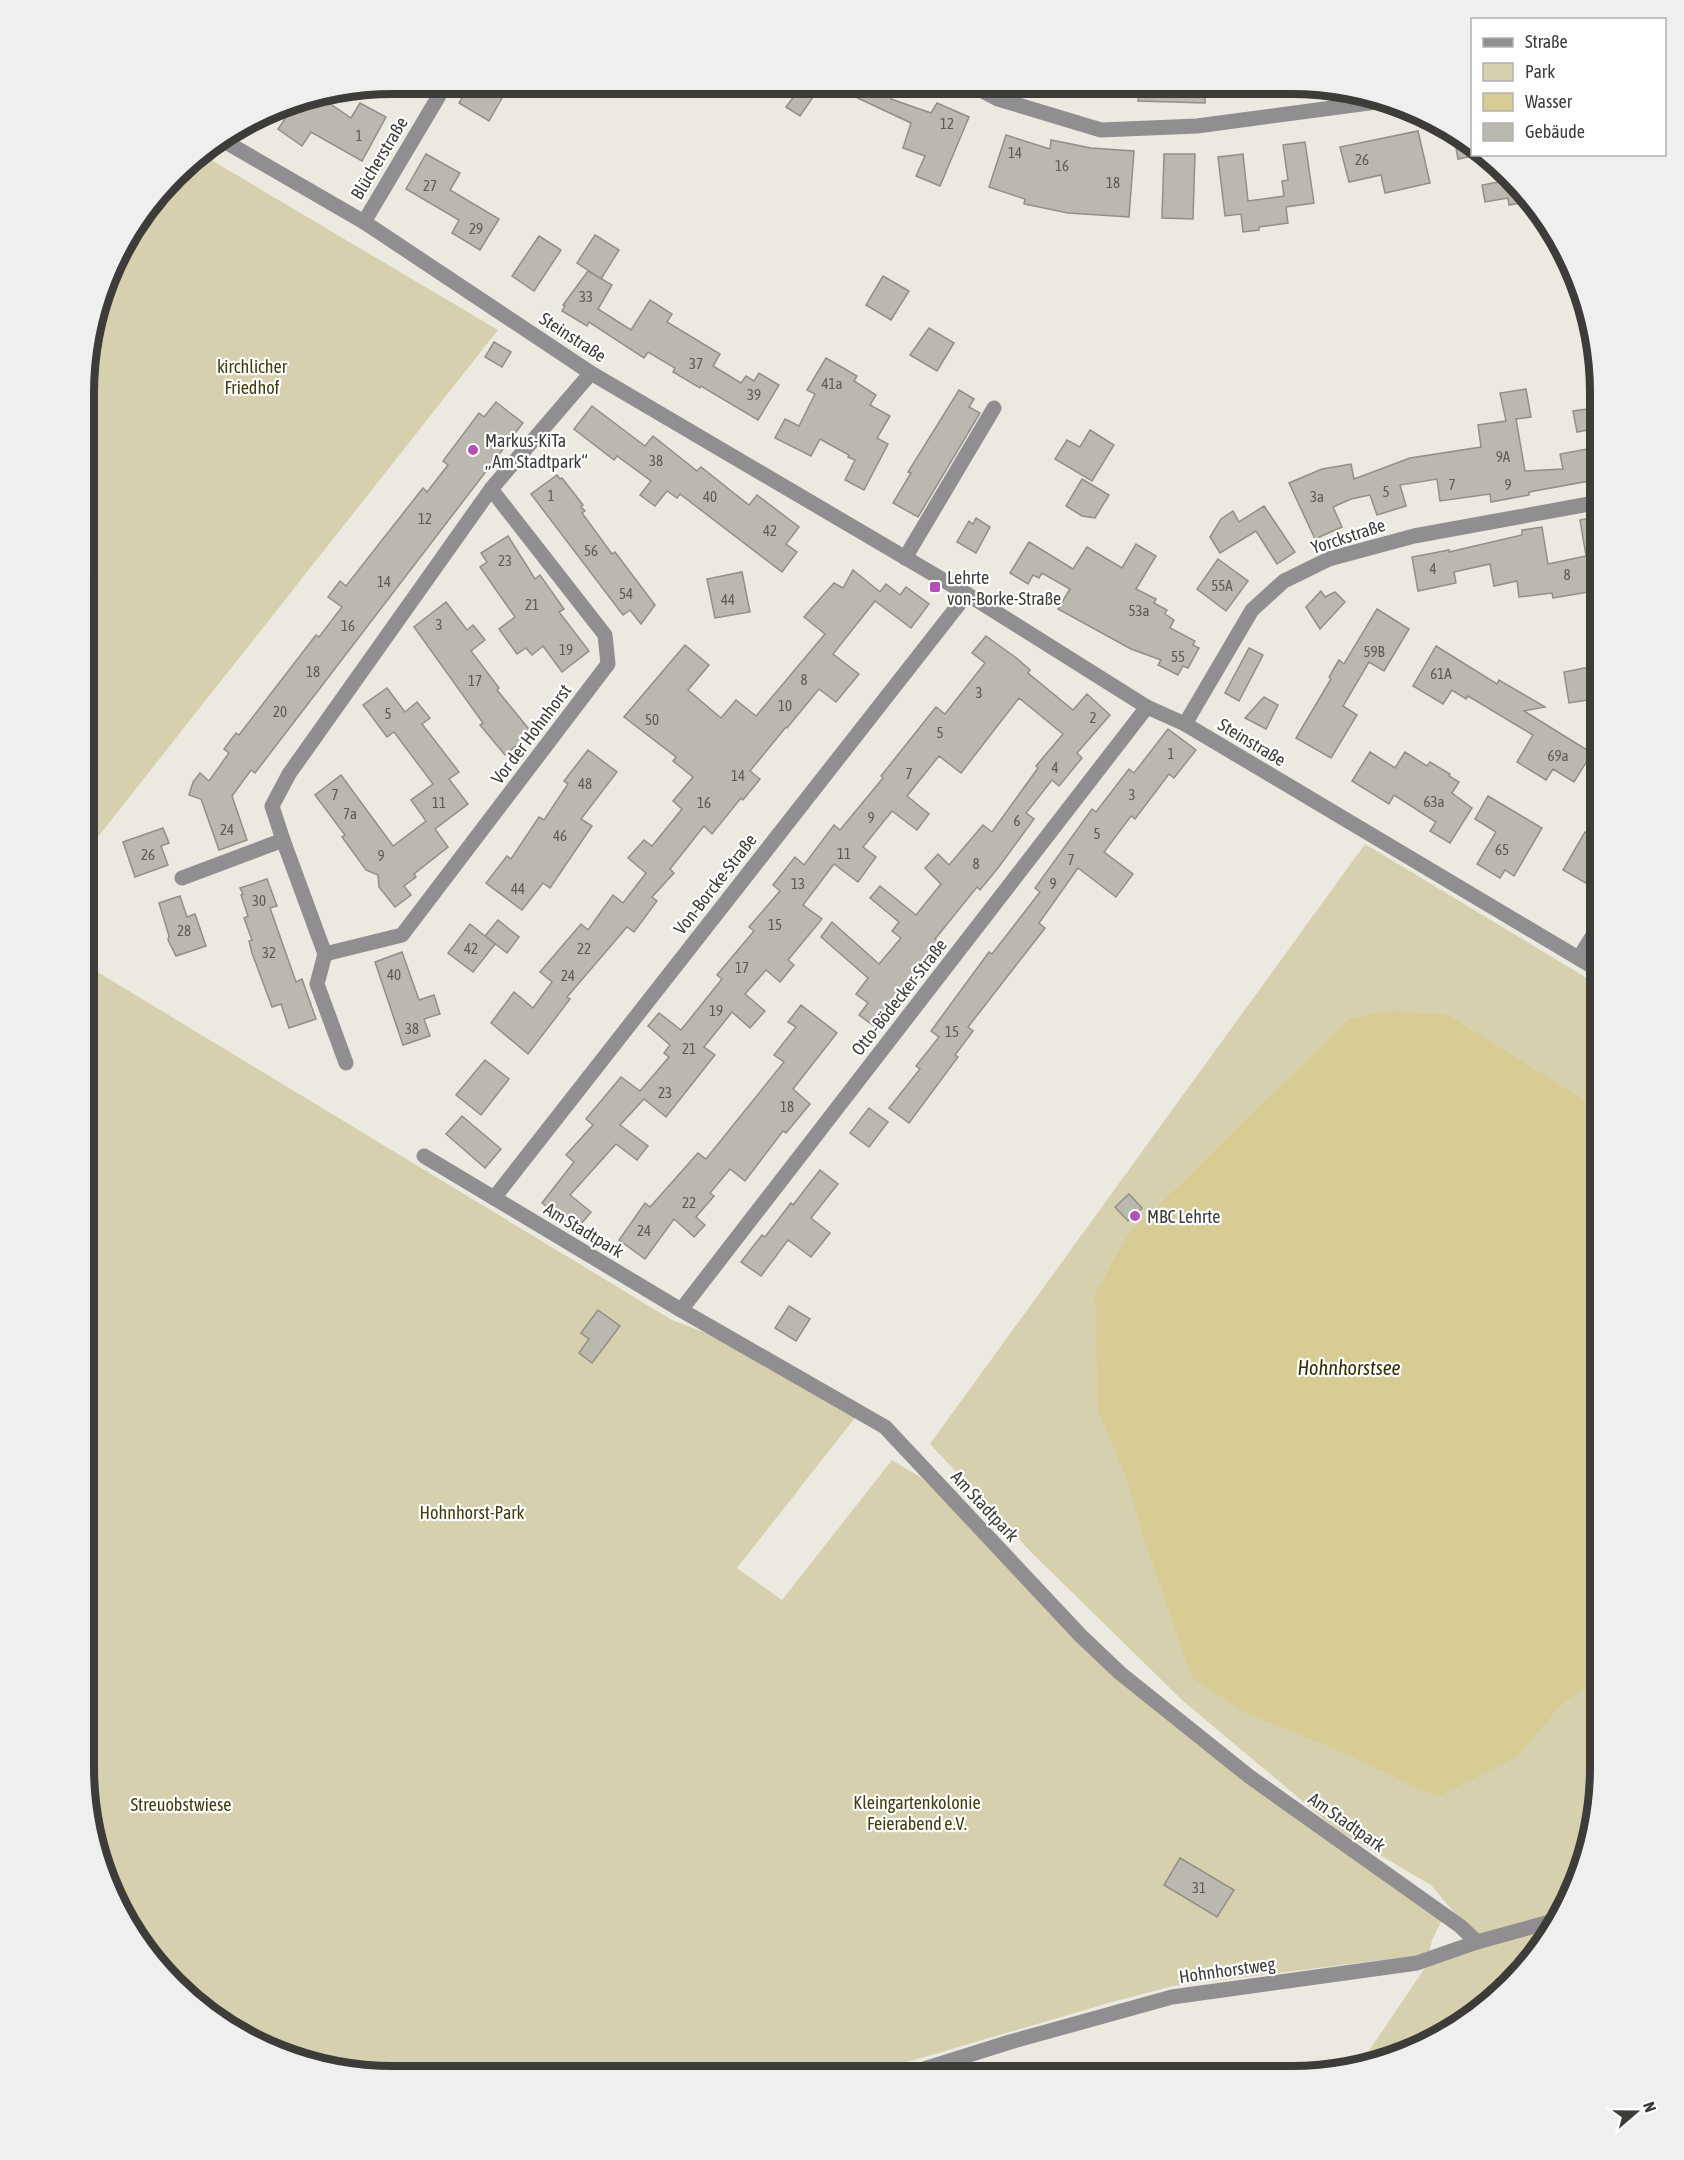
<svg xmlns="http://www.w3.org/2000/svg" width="1684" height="2160" viewBox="0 0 1684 2160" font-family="'Asap Condensed',sans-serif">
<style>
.green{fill:#d7d0ae}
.water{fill:#d8cc95}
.building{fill:#bab8af;stroke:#918f86;stroke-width:1.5}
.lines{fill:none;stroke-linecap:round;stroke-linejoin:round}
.minor{stroke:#918e91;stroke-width:15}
.poi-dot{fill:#b350b6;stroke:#fff;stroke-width:2}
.labels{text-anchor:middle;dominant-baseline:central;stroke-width:4.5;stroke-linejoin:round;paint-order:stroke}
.number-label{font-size:15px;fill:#5c5b56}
.street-label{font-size:18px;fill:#3d3c39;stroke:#fff}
.park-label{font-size:18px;fill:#433a0e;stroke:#fff}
.poi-label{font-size:18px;fill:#3d3c39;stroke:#fff;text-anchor:start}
.water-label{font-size:20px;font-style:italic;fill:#362d00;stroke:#fff}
.rim{fill:none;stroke:#3d3c39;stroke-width:8}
</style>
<rect width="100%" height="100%" fill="#eceae0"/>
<!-- green -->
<g class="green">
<polygon points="201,154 498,330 86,852 87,353 125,239 190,161"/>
<polygon points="1365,844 1600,986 1599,1787 1584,1866 1548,1938 1495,1999 1428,2044 1370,2066 1358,2067 1427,1965 1478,1941 1431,1885 1337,1830 1183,1701 1031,1552 930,1444"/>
<polygon points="86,965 672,1320 796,1368 862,1409 737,1568 782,1600 892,1460 922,1478 1091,1653 1442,1920 1432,1940 1429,1954 1173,1986 1112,2002 863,2075 353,2073 275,2053 221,2024 161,1971 116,1904 94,1846 84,1767"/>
</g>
<!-- water -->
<polygon class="water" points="1388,1011 1448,1015 1600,1110 1599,1677 1561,1705 1518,1756 1437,1797 1344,1753 1246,1713 1192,1678 1144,1538 1126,1478 1098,1410 1095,1294 1127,1236 1349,1019"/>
<!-- building -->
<g class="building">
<polygon points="470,84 510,84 489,121 459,103"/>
<polygon points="830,85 897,85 891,99 931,113 937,103 969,117 940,186 916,176 925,156 903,148 911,123"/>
<polygon points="1139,86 1205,86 1205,103 1138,101"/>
<polygon points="800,88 813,97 800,116 786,107"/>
<polygon points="319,96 351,118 360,103 386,117 362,161 311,132 302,146 278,129 298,100"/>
<polygon points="1418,131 1430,183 1385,193 1381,175 1349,182 1340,147"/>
<polygon points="1453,131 1473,145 1473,156 1458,159"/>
<polygon points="1006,135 1050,149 1051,140 1091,148 1134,151 1129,217 1068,213 1024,204 1025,199 989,187"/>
<polygon points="1305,142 1314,203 1286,207 1288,223 1259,227 1259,230 1243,232 1241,214 1225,216 1218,157 1243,154 1248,201 1284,196 1282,181 1288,180 1283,145"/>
<polygon points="426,154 460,173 450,190 499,219 480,250 452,233 459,220 406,189"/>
<polygon points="1164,154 1195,154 1193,219 1162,218"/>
<polygon points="1503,171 1523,190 1531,201 1509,205 1508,198 1485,202 1482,185 1504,181"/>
<polygon points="595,235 619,250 601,279 577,263"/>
<polygon points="539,236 561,250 534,291 512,276"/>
<polygon points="588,271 612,285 598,309 631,330 650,300 672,314 667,322 720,354 713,366 741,383 746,376 754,381 759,373 779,385 758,420 701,386 700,388 673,372 675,368 648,352 644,358 589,322 587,326 562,311 565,306 563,305"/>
<polygon points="883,276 909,291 891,320 866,305"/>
<polygon points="929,328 954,343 937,371 910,355"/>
<polygon points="494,342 511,352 502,367 485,357"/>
<polygon points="826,358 857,376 854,381 876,395 870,405 890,416 877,438 888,444 864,490 845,480 855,460 848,457 849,455 820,439 811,456 775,438 785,419 799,426 815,394 807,390"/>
<polygon points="1526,389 1531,417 1516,419 1525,471 1563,469 1560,454 1592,448 1596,468 1600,467 1600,479 1529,492 1529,495 1491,502 1490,494 1440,501 1437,479 1400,485 1406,506 1377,515 1370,495 1351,499 1333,507 1342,527 1315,539 1289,483 1322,469 1351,464 1354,479 1410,458 1481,447 1478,425 1506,421 1500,393"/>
<polygon points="959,390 974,399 969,407 980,413 918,517 893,503 911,473 908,472"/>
<polygon points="496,402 523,423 255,773 251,770 232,796 247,840 219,850 201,799 189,795 193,782 200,773 209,781 229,753 224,749 236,733 239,735 316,635 319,637 342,607 328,597 340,581 346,586 423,488 427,492 448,465 443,461 479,413 484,417"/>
<polygon points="592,406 645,446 653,436 697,471 701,467 749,505 757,495 799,527 786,544 797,552 782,572 680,494 677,498 667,491 655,506 640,495 651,481 617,456 614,460 574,429"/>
<polygon points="1594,408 1598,428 1577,432 1573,411"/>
<polygon points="1090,430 1114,445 1092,481 1055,459 1067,440 1080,447"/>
<polygon points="557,475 560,479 562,478 583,505 581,507 585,511 582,513 612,554 615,552 655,605 641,624 630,610 623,615 531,494"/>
<polygon points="1082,479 1109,495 1095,518 1082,516 1066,506"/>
<polygon points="1264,506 1295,552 1277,564 1256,531 1220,553 1210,537 1221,519 1233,511 1239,522"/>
<polygon points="1600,516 1600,590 1553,598 1552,593 1519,597 1517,581 1494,586 1490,564 1454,572 1456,583 1418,591 1412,557 1449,550 1449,552 1522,535 1522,530 1542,527 1548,564 1586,556 1580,520"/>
<polygon points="976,518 990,527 976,553 957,542 969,521 973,524"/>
<polygon points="508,536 535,579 540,575 564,609 559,612 589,651 562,672 543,646 532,655 526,648 517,654 499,629 515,617 480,567 487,562 481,553"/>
<polygon points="1029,542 1073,569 1087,547 1122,568 1136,544 1156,556 1136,589 1156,599 1154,603 1167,610 1165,614 1174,620 1170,628 1195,641 1193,645 1199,648 1188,668 1183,666 1178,675 1158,665 1161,660 1131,649 1058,609 1070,589 1042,573 1039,578 1033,575 1028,584 1010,573"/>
<polygon points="1218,559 1248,581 1226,611 1197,589"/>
<polygon points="853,570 880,592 886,584 900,595 906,587 929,604 911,628 875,601 833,654 859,674 836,702 819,689 787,728 786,727 750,771 760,779 743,800 741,798 712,834 704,826 670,869 674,873 652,897 657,901 634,932 627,927 567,997 570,999 528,1054 491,1023 514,992 533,1008 552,982 540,972 581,924 588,930 613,895 623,903 646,873 628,858 644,840 652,846 682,809 673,801 693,777 673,761 676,757 624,717 685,645 709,665 688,690 721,718 736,700 756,716 825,634 804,617 834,583 843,588"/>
<polygon points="742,572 750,612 715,618 707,579"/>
<polygon points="1321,591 1325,597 1335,592 1345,602 1320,629 1306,607"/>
<polygon points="446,602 467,630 473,625 485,640 471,651 499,688 497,690 532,733 505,755 480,725 483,723 414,627"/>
<polygon points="1377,609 1409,629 1384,671 1369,662 1343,706 1357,715 1331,758 1296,738 1331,679 1329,677 1339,660 1344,664"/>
<polygon points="986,636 1015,657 1030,670 1028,673 1073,710 1087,694 1110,715 1077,753 1082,758 1059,786 1052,780 1026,813 1034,819 998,868 980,890 977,887 935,939 941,944 917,971 874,1026 859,1015 868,1003 856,994 868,978 821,937 832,922 879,964 901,938 892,931 899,922 870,898 880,886 916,915 941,884 925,868 938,854 949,865 983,825 992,832 1038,768 1036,766 1063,734 1019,698 961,773 939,756 907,796 929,814 917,830 892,811 863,847 876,857 858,882 834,864 803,905 822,919 788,960 794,965 780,982 766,970 745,994 765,1011 750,1028 732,1012 704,1047 715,1055 666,1117 644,1099 620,1125 648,1146 637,1160 616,1144 570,1195 591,1212 576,1230 542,1203 574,1162 566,1155 593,1125 586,1119 621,1077 640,1091 669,1057 664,1053 670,1045 648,1026 659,1013 681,1030 722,979 717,975 754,931 749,927 780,891 773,885 795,857 804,865 834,825 840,830 883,778 881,776 936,707 945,714 985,663 972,653"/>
<polygon points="1436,646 1497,684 1499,680 1545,707 1524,711 1592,753 1574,782 1553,769 1546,780 1517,762 1533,735 1468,696 1466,699 1452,690 1443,704 1413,686"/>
<polygon points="1249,648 1263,655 1239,701 1225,693"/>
<polygon points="1600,665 1600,698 1569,703 1564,672"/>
<polygon points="387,688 405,712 417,702 430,718 422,724 459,772 449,779 468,804 435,829 448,847 414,874 416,877 404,886 411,895 395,907 379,887 378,875 366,870 342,837 345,835 315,795 341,775 393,846 426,821 411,800 433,784 394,732 387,737 363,705"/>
<polygon points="1264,697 1278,705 1266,729 1245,718"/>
<polygon points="1168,729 1196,750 1174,778 1169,774 1135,819 1131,816 1104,852 1133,874 1116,897 1078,868 1039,923 1045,928 968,1027 973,1031 955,1055 958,1057 909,1123 889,1108 920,1069 916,1066 939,1037 931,1031 989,952 992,954 1040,892 1035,888 1092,809 1096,812 1129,769 1134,773"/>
<polygon points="588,750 617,772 581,819 592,826 550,888 543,883 522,910 486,883 507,856 511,859 539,817 544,820 568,784 564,781"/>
<polygon points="1370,752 1395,768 1405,752 1427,766 1430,762 1450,774 1449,776 1459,782 1452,793 1472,808 1450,843 1430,831 1436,822 1394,795 1389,804 1352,781"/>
<polygon points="1488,796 1542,828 1514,876 1505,870 1500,878 1477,864 1496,832 1475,819"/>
<polygon points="163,828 169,843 161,846 168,865 135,877 123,842"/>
<polygon points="1585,832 1600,840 1600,891 1563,870"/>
<polygon points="267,879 277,906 270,908 296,982 302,979 316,1019 289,1028 281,1004 272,1007 252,953 249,941 252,940 244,918 248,916 241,895 243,894 240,888"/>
<polygon points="180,896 187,917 195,914 206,946 176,956 168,940 169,936 159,903"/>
<polygon points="498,920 519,937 507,953 485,936"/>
<polygon points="470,924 495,944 473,972 448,953"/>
<polygon points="402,952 419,1000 434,995 440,1014 424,1019 430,1036 403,1045 375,962"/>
<polygon points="801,1005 837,1033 793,1089 810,1104 786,1133 783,1131 745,1181 730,1169 710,1193 714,1196 696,1217 705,1225 694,1237 674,1219 645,1259 619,1240 645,1203 650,1207 698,1153 706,1159 784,1062 774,1055 796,1027 788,1022"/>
<polygon points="485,1060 509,1079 481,1115 456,1095"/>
<polygon points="869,1108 888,1122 869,1147 850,1133"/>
<polygon points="462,1116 501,1149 485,1168 446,1134"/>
<polygon points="820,1170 838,1184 811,1218 830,1233 811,1257 788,1240 761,1276 741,1262 762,1235 765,1237 791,1203 793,1205"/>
<polygon points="1129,1194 1142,1208 1128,1221 1115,1207"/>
<polygon points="789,1306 810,1319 796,1341 775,1328"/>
<polygon points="598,1310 620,1326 592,1363 579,1353 589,1339 581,1333"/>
<polygon points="1180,1858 1234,1890 1217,1917 1164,1885"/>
</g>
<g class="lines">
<!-- minor -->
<g class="minor">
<polyline points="973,86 998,99 1101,130 1197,126 1384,101"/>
<polyline points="224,141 364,222 591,373 967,594 1147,707 1185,724 1600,971"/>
<polyline points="364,222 446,84"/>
<polyline points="491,489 605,635 608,664 402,935 325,954 283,840 272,806 289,774 491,489 591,373"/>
<polyline points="905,558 994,408"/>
<polyline points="1185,724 1252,610 1284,581 1329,559 1414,536 1600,502"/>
<polyline points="182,878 283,840"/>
<polyline points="325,954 317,984 346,1063"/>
<polyline points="1579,958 1600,924"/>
<polyline points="424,1156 681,1310 885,1427 1081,1636 1120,1673 1250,1777 1460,1926 1477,1942"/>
<polyline points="494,1198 967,594"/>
<polyline points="681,1310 1147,707"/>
<polyline points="905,2075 1010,2042 1172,1997 1417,1963 1477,1942 1557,1920"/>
</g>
</g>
<!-- markers -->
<g class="poi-dot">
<circle cx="473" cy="450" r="6"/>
<rect x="929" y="581" width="12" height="12" rx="3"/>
<circle cx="1135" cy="1216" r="6"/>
</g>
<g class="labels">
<!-- number labels -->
<g class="number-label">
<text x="947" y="123">12</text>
<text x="359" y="135">1</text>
<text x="1015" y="152">14</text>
<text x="1362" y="159">26</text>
<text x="1062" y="165">16</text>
<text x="1113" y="182">18</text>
<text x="430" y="185">27</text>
<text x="476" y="228">29</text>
<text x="586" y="296">33</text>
<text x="696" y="363">37</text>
<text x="832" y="383">41a</text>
<text x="754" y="394">39</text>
<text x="1503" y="456">9A</text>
<text x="656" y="460">38</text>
<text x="1452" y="484">7</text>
<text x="1508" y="484">9</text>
<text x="1386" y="491">5</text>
<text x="551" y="495">1</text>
<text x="710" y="496">40</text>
<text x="1317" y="496">3a</text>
<text x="425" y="518">12</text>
<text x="770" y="530">42</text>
<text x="591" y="550">56</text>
<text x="505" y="560">23</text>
<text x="1433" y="568">4</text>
<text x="1567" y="574">8</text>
<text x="384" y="581">14</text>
<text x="1222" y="585">55A</text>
<text x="626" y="593">54</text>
<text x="728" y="599">44</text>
<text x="532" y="604">21</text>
<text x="1139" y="610">53a</text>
<text x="439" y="624">3</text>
<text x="348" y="625">16</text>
<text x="566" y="649">19</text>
<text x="1374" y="651">59B</text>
<text x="1178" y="656">55</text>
<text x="313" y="671">18</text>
<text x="1441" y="673">61A</text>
<text x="804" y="679">8</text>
<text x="475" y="680">17</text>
<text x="979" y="692">3</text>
<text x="785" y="705">10</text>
<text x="280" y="711">20</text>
<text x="388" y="713">5</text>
<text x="1093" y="717">2</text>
<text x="652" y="719">50</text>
<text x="940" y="732">5</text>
<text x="1171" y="753">1</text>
<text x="1558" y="755">69a</text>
<text x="1055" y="767">4</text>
<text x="909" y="773">7</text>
<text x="738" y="775">14</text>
<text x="585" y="783">48</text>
<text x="335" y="794">7</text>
<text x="1132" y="794">3</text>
<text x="1434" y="801">63a</text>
<text x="439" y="802">11</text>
<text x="704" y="802">16</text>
<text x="350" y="813">7a</text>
<text x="871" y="817">9</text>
<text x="1017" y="820">6</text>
<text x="227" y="829">24</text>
<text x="1097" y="833">5</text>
<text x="560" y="835">46</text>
<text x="1502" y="849">65</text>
<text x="844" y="853">11</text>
<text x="148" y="854">26</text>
<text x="381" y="855">9</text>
<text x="1071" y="859">7</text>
<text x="976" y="863">8</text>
<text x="798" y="883">13</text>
<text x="1053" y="883">9</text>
<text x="518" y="888">44</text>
<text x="259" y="900">30</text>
<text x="775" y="924">15</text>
<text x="184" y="930">28</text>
<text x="471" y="948">42</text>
<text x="584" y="948">22</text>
<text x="269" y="952">32</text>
<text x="742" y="967">17</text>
<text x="394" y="974">40</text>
<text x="568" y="975">24</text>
<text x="716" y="1010">19</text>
<text x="412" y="1028">38</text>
<text x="952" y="1031">15</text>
<text x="689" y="1048">21</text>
<text x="665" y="1092">23</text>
<text x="787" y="1106">18</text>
<text x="689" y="1202">22</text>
<text x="644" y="1230">24</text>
<text x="1199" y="1887">31</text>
</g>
<!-- street labels -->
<g class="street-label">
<text transform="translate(379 158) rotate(-59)">Blücherstraße</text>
<text transform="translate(573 337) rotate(33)">Steinstraße</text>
<text transform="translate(1348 536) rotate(-18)">Yorckstraße</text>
<text transform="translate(531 734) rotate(-53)">Vor der Hohnhorst</text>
<text transform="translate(1252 742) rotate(31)">Steinstraße</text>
<text transform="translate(715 884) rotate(-52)">Von-Borcke-Straße</text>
<text transform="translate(899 997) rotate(-52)">Otto-Bödecker-Straße</text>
<text transform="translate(584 1230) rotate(31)">Am Stadtpark</text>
<text transform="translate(985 1506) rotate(47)">Am Stadtpark</text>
<text transform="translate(1347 1822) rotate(35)">Am Stadtpark</text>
<text transform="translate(1227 1970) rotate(-8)">Hohnhorstweg</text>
</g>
<!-- park labels -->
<g class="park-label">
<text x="252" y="366">kirchlicher<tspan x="252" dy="21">Friedhof</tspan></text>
<text x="472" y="1512">Hohnhorst-Park</text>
<text x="917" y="1802">Kleingartenkolonie<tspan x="917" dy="21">Feierabend e.V.</tspan></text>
<text x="181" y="1804">Streuobstwiese</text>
</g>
<!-- poi labels -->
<g class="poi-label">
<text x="485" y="440">Markus-KiTa<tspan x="485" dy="21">„Am Stadtpark“</tspan></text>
<text x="947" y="577">Lehrte<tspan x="947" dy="21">von-Borke-Straße</tspan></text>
<text x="1147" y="1216">MBC Lehrte</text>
</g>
<!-- water labels -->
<g class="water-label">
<text x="1349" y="1367">Hohnhorstsee</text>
</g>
</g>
<!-- crop -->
<path d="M0 0H1684V2160H0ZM393 94H1291A299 299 0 0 1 1590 393V1767A299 299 0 0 1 1291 2066H393A299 299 0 0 1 94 1767V393A299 299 0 0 1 393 94Z" fill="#efefef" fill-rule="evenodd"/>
<path class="rim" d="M393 94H1291A299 299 0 0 1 1590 393V1767A299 299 0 0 1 1291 2066H393A299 299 0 0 1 94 1767V393A299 299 0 0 1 393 94Z"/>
<!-- legend -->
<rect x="1471" y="18" width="195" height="138" fill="#ffffff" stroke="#b1b1b0" stroke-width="1.5"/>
<rect x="1483" y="38" width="30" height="9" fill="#918e91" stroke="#b1b1b0" stroke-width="1.5"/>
<text x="1525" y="48" font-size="18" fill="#3d3c39">Straße</text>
<rect x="1483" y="63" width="30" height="18" fill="#d7d0ae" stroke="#b1b1b0" stroke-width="1.5"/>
<text x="1525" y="78" font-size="18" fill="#3d3c39">Park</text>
<rect x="1483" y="93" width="30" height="18" fill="#d8cc95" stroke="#b1b1b0" stroke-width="1.5"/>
<text x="1525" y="108" font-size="18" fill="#3d3c39">Wasser</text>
<rect x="1483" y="123" width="30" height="18" fill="#bab8af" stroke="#b1b1b0" stroke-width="1.5"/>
<text x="1525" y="138" font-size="18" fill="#3d3c39">Gebäude</text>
<!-- north arrow -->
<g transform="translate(1636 2112) rotate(70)" stroke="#ffffff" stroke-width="4.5" paint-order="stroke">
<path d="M0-4.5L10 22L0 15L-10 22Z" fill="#3d3c39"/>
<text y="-9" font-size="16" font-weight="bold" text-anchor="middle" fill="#3d3c39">N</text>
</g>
</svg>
